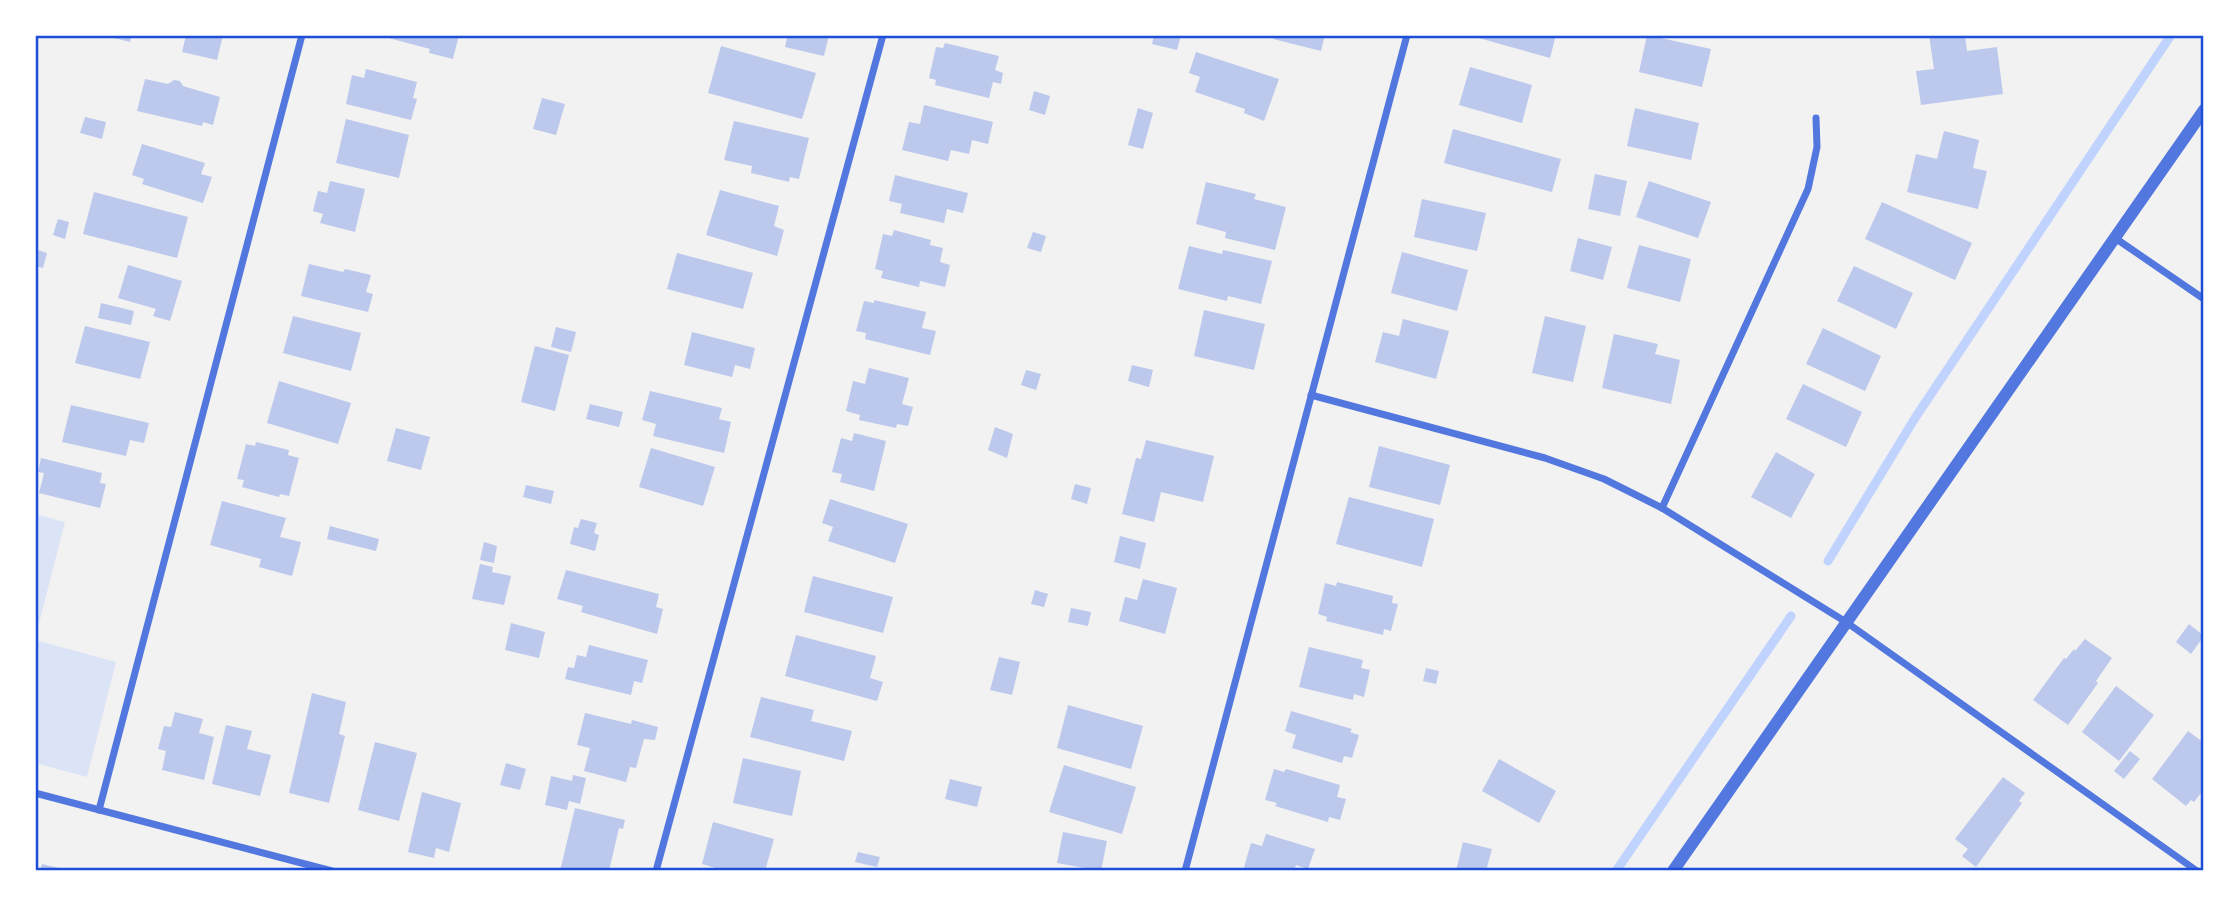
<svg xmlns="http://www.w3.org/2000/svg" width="2239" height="906" viewBox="0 0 2239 906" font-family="'Noto Sans',sans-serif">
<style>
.green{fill:#dbe4f7}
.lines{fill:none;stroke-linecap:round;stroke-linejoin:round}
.stream{stroke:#bfd3fe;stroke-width:9}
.building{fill:#bdc9ec}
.minor{stroke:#5277de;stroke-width:7}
.tertiary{stroke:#5277de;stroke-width:12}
.neatline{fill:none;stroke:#1d4ed8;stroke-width:2.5}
</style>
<rect width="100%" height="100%" fill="#f2f2f2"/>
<!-- green -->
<g class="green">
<polygon points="35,514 65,522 35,639"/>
<polygon points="35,640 116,662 87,777 35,763"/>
</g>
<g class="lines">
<!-- stream -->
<g class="stream">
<polyline points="1828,561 1915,418 2171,35"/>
<polyline points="1616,871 1791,616"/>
</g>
</g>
<!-- building -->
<g class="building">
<polygon points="115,35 132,35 130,42 114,38"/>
<polygon points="186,35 223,35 217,60 182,52"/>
<polygon points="377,35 459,35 453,59 429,53 430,49"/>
<polygon points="780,35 829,35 824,56 785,47 787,38"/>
<polygon points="1154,35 1181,35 1177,50 1152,44"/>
<polygon points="1275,35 1325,35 1321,51 1273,39"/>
<polygon points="1468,35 1556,35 1550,58"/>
<polygon points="1647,35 1711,49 1702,87 1639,72"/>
<polygon points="1929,35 1965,35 1967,51 1997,47 2003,94 1921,105 1916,71 1934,69"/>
<polygon points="945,43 999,56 995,70 1003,73 1001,84 993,82 989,98 935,85 936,80 929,78 936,47 943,48"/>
<polygon points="721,46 816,73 802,119 708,93"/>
<polygon points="1196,52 1279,79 1264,121 1244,113 1245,109 1195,92 1200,77 1189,73"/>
<polygon points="1470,67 1532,85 1522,123 1459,105"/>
<polygon points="366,69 417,82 413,98 417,99 411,120 346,104 352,75 364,78"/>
<polygon points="145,79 168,84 174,80 180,81 183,86 220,97 213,125 203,122 202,126 137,111"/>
<polygon points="1034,91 1050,96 1045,115 1029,110"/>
<polygon points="542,98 565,104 556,135 533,129"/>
<polygon points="924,105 993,122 988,144 972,140 969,154 951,150 948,161 902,150 909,122 920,124"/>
<polygon points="1138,108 1153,113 1143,149 1128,145"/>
<polygon points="1635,108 1699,123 1691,160 1627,146"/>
<polygon points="85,117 106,122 102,139 80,133"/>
<polygon points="346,119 409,135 399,178 336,163"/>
<polygon points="734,121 809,138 799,179 790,177 789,182 751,173 752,166 724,160"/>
<polygon points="1453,129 1561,159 1552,192 1444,163"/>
<polygon points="1944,131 1979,140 1973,168 1987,171 1978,209 1907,192 1916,154 1937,159"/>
<polygon points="142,144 205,163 201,174 212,177 203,203 142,184 144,179 132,175"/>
<polygon points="1595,174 1627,181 1620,216 1588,209"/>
<polygon points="895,175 968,193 963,213 947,209 944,223 900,213 902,204 889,201"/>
<polygon points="330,181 365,189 355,232 320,223 323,214 313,211 318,191 327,193"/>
<polygon points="1649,181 1711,202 1698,238 1636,217"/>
<polygon points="1206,182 1256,194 1254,199 1286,207 1275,250 1225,238 1226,232 1196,224"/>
<polygon points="720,190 779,206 774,226 784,230 777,256 706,235"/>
<polygon points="94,192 188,217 177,258 83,234"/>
<polygon points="1422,199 1486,213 1477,251 1414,237"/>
<polygon points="1882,202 1972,243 1955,280 1865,239"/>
<polygon points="58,219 69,222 65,239 53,235"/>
<polygon points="894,230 931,240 930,245 943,248 940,262 950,265 945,287 920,281 919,287 881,278 883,271 875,269 883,234 892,236"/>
<polygon points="1033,232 1046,236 1041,252 1027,248"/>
<polygon points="1578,238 1612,247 1603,280 1570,271"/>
<polygon points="1639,245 1691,259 1680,302 1627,288"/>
<polygon points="1189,246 1222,254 1223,250 1272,261 1261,304 1228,296 1227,301 1178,289"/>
<polygon points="35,249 47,253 43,268 35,266"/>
<polygon points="1402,252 1468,270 1457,311 1391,293"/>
<polygon points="677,253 753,273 743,309 667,289"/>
<polygon points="309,264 343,272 345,269 371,275 366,292 373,294 368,312 301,296"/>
<polygon points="128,265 182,281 170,321 153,316 156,309 118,298"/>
<polygon points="1854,266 1913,293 1896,329 1837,301"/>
<polygon points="874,300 926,312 922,328 936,331 930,355 865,339 866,333 856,331 864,301 874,303"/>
<polygon points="101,303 134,311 131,325 98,318"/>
<polygon points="1204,310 1265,324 1254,370 1194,356"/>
<polygon points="293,316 361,333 351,371 283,353"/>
<polygon points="1545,316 1586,326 1573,382 1532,373"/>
<polygon points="1403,319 1449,331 1436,379 1375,362 1383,332 1399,336"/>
<polygon points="85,326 150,342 140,379 75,363"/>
<polygon points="556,327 576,332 571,352 551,347"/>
<polygon points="1823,328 1881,356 1865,391 1806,364"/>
<polygon points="692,332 755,348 750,369 735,365 732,377 684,365"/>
<polygon points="1614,334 1658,344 1655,354 1680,360 1671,404 1602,388"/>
<polygon points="535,346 569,355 555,411 521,402"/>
<polygon points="1132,365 1153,370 1149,387 1128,381"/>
<polygon points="869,368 909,378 902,404 913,407 908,426 897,424 896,428 859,420 860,415 846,411 853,381 865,384"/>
<polygon points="1026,370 1041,374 1036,390 1021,385"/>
<polygon points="279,381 351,403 338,444 267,423"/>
<polygon points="1803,384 1862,412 1846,447 1786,419"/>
<polygon points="650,391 722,408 719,419 731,422 724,453 653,436 656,424 642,420"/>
<polygon points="590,404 623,412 619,427 586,419"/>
<polygon points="71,405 149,423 144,443 130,440 126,456 62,442"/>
<polygon points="995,427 1013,434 1007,458 988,450"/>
<polygon points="396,428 430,437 421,470 387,461"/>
<polygon points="854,433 886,441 874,491 840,482 842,474 832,472 841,438 852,441"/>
<polygon points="1146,440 1214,456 1203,502 1161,492 1154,522 1122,514 1136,458 1141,459"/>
<polygon points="256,442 289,450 288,455 299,458 289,496 280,494 279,497 242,487 244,480 237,479 246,444 255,446"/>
<polygon points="1379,446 1450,465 1440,505 1369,487"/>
<polygon points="651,448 715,467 703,506 639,487"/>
<polygon points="1776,452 1815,474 1791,518 1751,497"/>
<polygon points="41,458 102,473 100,483 106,484 100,508 39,493 44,473 38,472"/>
<polygon points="1075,484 1091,488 1087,504 1071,499"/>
<polygon points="526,485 554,491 551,504 523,497"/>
<polygon points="1349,497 1434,519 1422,567 1336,544"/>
<polygon points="830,499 908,524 895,563 828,541 833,527 822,523"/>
<polygon points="222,501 286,518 280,537 301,542 292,576 259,567 261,559 210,545"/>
<polygon points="581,519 597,523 594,533 599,535 595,551 570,544 574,527 578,528"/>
<polygon points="330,526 379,539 376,551 327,539"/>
<polygon points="1120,536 1146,543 1140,569 1114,562"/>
<polygon points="484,542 497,546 494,563 480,560"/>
<polygon points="480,564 493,567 492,572 511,576 504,605 472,599"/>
<polygon points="566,570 659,594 656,607 663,609 657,634 581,612 583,606 557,599"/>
<polygon points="813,576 893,597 883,633 804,612"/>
<polygon points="1143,579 1177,588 1165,634 1119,621 1125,597 1137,600"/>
<polygon points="1337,582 1393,596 1392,603 1398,604 1391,631 1384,629 1383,635 1326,621 1327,617 1318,614 1325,583 1336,586"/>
<polygon points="1035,590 1048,594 1044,607 1031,604"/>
<polygon points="1071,608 1091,612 1088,626 1068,622"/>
<polygon points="511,623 545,632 539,658 505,650"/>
<polygon points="2189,624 2204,636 2191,654 2176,642"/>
<polygon points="796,635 876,656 870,678 883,682 877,701 785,676"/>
<polygon points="2085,639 2112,658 2096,681 2098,683 2068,725 2033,700 2064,658 2066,659 2074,649 2075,651"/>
<polygon points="589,645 648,660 642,683 634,681 631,695 565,679 568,667 574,668 577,655 586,657"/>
<polygon points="1309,647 1363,660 1361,668 1370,670 1364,697 1354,694 1353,700 1299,687"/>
<polygon points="999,657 1020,662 1012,695 990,690"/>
<polygon points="1426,668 1439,671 1436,684 1423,681"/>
<polygon points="2116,686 2154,715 2119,761 2082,732"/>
<polygon points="312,693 346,702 339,734 345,736 329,803 289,793"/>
<polygon points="761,697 814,710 811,721 852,731 844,761 750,737"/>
<polygon points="1068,705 1143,726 1131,769 1057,748"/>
<polygon points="1291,711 1352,729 1350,732 1359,735 1352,758 1344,756 1342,763 1292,748 1296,735 1285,731"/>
<polygon points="175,712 203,719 199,733 214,737 204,780 162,770 166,751 158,749 164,726 171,727"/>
<polygon points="585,713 631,724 632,720 658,727 655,740 644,739 636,768 630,767 626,782 584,771 590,748 577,745"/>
<polygon points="226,725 252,731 247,749 271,755 260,796 212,784"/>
<polygon points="2188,731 2204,743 2204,789 2194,802 2191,800 2186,806 2152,779"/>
<polygon points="375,742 417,753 399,821 358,810"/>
<polygon points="2130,751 2140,759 2124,779 2114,771"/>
<polygon points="743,758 801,771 792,816 733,803"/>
<polygon points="1499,759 1556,791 1539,823 1482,791"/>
<polygon points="506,763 526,769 520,790 500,785"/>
<polygon points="1064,765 1136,787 1122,834 1049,812"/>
<polygon points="1274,769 1284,772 1286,769 1340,785 1337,797 1346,799 1340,820 1329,817 1328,822 1275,806 1277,803 1265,800"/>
<polygon points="573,775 586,778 580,804 569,801 567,810 545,805 551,776 572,781"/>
<polygon points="2003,777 2025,793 2019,801 2022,803 1976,867 1962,856 1968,849 1955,839"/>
<polygon points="950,779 982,787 977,807 945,799"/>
<polygon points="422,792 461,803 449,852 436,848 434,858 408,852"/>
<polygon points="575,808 625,820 623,829 619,828 609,871 560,871"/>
<polygon points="713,822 774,839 765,871 726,871 702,864"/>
<polygon points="1063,832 1107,841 1101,871 1057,863"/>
<polygon points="1266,834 1315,849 1308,869 1296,865 1294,871 1243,871 1251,843 1262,846"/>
<polygon points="1463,842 1492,849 1486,871 1456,871"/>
<polygon points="858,852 880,857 877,867 855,862"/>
<polygon points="42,864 67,870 67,871 40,871"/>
</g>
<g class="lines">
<!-- minor -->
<g class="minor">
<polyline points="2115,238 2204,299"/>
<polyline points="1311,395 1545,458 1604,479 1662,508 1846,622 2197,871"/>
<polyline points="1662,508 1808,189 1817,147 1816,118"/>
<polyline points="35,793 332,871"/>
<polyline points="99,810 302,35"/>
<polyline points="656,871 883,35"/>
<polyline points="1185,871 1407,35"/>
</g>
<!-- tertiary -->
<polyline class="tertiary" points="1673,871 2204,110"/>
</g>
<!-- border -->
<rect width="2239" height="906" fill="none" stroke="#ffffff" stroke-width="74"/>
<rect x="37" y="37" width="2165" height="832" class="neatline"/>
</svg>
